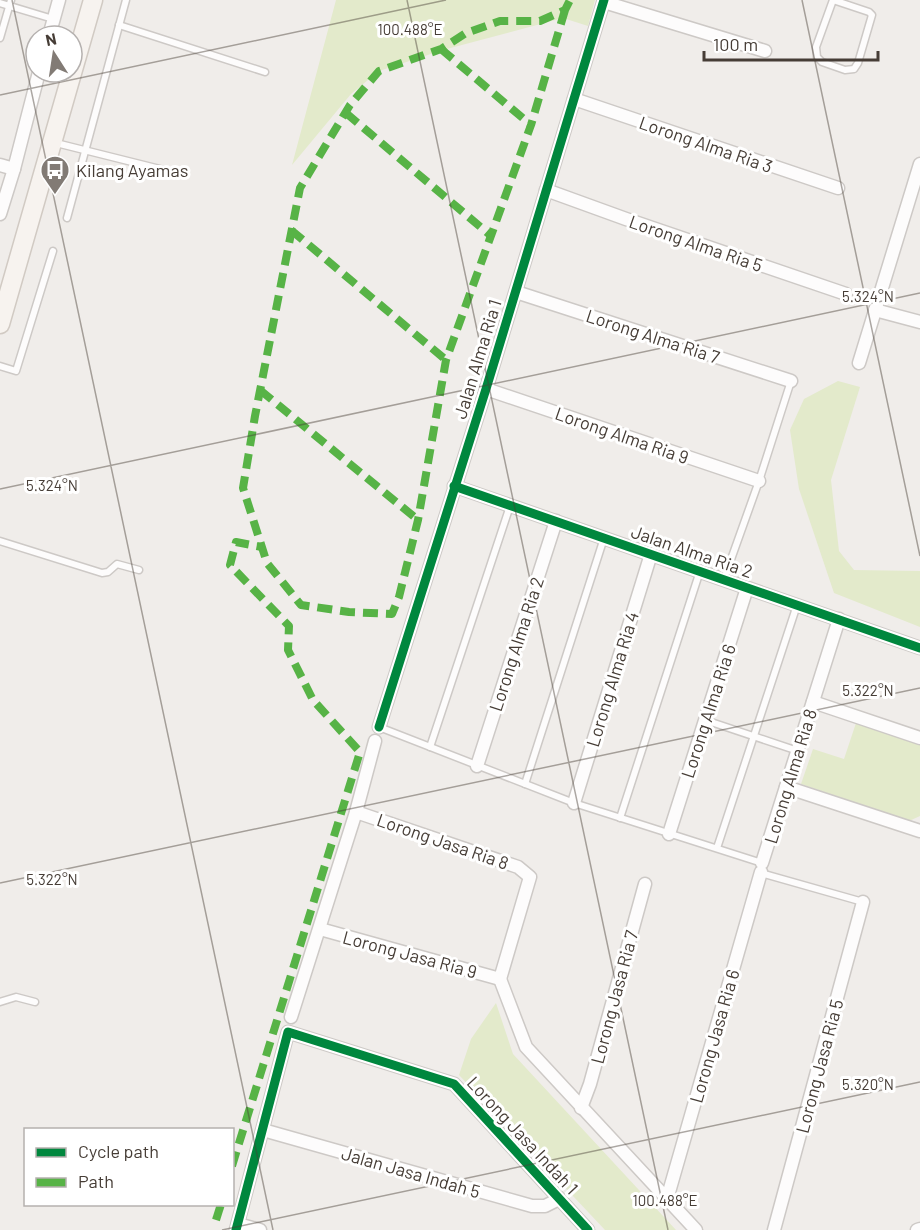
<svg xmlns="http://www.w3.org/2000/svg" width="920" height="1230" viewBox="0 0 920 1230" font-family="Barlow,sans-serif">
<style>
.green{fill:#e3eacb}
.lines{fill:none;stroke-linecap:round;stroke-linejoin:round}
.lane-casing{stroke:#cdc9c6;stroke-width:9}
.street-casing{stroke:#cdc9c6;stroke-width:15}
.secondary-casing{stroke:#d1cac3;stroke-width:21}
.lane{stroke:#fdfcfc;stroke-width:6}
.street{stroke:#fdfcfc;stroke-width:12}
.secondary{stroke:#f7f3ef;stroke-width:18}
.quiet{stroke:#57b346;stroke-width:8;stroke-dasharray:15 8;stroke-linecap:butt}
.cycleway-casing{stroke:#fff;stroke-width:13}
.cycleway{stroke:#00873e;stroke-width:9}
.ticks{fill:none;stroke:#463d36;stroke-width:1.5;stroke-opacity:0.45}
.labels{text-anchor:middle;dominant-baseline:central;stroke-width:6;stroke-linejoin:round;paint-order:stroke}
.street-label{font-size:18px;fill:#463d36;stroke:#fff}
.poi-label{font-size:18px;fill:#463d36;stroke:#fff;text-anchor:start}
.ticks-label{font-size:15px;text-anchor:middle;fill:#463d36;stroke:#fff;stroke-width:6;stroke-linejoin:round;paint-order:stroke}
</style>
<rect width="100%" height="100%" fill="#f0edea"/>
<!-- green -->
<g class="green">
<polygon points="336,0 595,0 588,26 563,18 443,50 379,71 351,94 292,165"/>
<polygon points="838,381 860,387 831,480 839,551 854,570 920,571 920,627 834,593 799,489 790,430 804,399"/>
<polygon points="856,723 920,744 920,816 909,821 801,784 813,749 844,759"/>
<polygon points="496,1003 513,1054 676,1230 605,1230 459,1075 471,1039"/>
</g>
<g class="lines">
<!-- lane casing -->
<g class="lane-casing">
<g id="lane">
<polyline points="833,0 869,12 872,15 858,63 854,69 845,70 822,62 817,57 816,47 833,0"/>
<polyline points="0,3 53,19"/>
<polyline points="119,25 265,72"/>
<polyline points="0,38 11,0"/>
<polyline points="56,143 176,173"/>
<polyline points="67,218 126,0"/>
<polyline points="0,366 16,371 53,251"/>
<polyline points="0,541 102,573 108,572 117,564 139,570"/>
<polyline points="724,579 759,481 791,381"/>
<polyline points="705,720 798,751"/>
<polyline points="379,727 574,803 762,863"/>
<polyline points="430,747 510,506"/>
<polyline points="525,784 604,538"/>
<polyline points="620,818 700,571"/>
<polyline points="717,848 797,605"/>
<polyline points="761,873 863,902"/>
<polyline points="0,1002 16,997 35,1002"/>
</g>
</g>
<!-- street casing -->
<g class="street-casing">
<g id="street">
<polyline points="604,2 765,51"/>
<polyline points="49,36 59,0"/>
<polyline points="574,99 838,188"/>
<polyline points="0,165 14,169"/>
<polyline points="546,190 626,219 846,294"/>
<polyline points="0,214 14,169 39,72"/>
<polyline points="516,292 791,381"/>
<polyline points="875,310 920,322"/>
<polyline points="859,363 920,164"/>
<polyline points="486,389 759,481"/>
<polyline points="454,486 920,648"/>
<polyline points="813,702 920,738"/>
<polyline points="379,727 486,389 604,0"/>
<polyline points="477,766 556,521"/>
<polyline points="786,787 920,831"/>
<polyline points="574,803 651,554"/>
<polyline points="356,812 518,867 530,877 500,979"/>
<polyline points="669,834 747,588"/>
<polyline points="762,863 839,619"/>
<polyline points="320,929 500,979"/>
<polyline points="500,979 526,1047 696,1230"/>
<polyline points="291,1017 356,812 375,741"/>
<polyline points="581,1108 590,1084 645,884"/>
<polyline points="263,1130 532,1206 545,1206 559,1199"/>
<polyline points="667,1199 761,872"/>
<polyline points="238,1224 260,1230"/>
<polyline points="236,1230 288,1032 454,1084 588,1230"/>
<polyline points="774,1230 863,902"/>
<polyline points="917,1230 920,1229"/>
</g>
</g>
<!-- secondary casing -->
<g class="secondary-casing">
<polyline id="secondary" points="0,324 93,0"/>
</g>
<!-- lane -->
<use href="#lane" class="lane"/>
<!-- street -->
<use href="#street" class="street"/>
<!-- secondary -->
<use href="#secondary" class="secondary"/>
<!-- quiet -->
<g class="quiet">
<polyline points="565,10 531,125 446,360 418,520 399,597 392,614 349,612 301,605 267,563 243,488 255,416 300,188 350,105 379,71 441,49 466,33 500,21 540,21 565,10 570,0"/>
<polyline points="441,49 531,125"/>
<polyline points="346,113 490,235"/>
<polyline points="291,230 446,360"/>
<polyline points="260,390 418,520"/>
<polyline points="232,1166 360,752 313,700 288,650 289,626 230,565 236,542 262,547"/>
<polyline points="216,1220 221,1204"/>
</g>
<!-- cycleway casing -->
<g class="cycleway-casing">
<g id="cycleway">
<polyline points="454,486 920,648"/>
<polyline points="379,727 486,389 604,0"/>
<polyline points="236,1230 288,1032 454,1084 588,1230"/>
</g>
</g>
<!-- cycleway -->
<use href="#cycleway" class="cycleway"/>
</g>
<!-- ticks -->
<path class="ticks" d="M12 0 273 1230M407 0 668 1230M802 0 920 556M0 95 446 0M0 489 920 293M0 883 920 688M222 1230 920 1082"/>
<!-- icons -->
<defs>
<g id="bus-pin" transform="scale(1.5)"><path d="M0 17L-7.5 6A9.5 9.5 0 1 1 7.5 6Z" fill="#827b75" stroke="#fff"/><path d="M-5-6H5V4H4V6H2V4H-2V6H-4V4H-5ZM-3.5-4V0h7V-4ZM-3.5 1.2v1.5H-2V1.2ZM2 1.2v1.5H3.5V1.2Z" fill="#fff"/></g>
</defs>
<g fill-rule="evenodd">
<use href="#bus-pin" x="55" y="170"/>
</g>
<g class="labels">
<!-- street labels -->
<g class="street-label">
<text transform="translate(706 144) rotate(19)">Lorong Alma Ria 3</text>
<text transform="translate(696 243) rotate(19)">Lorong Alma Ria 5</text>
<text transform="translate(653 336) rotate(18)">Lorong Alma Ria 7</text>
<text transform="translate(477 359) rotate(-73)">Jalan Alma Ria 1</text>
<text transform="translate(622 435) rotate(19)">Lorong Alma Ria 9</text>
<text transform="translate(692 551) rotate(19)">Jalan Alma Ria 2</text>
<text transform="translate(516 644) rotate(-72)">Lorong Alma Ria 2</text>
<text transform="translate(612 679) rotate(-73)">Lorong Alma Ria 4</text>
<text transform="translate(708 711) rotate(-72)">Lorong Alma Ria 6</text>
<text transform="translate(790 776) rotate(-73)">Lorong Alma Ria 8</text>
<text transform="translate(443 841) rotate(19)">Lorong Jasa Ria 8</text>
<text transform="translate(410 954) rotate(15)">Lorong Jasa Ria 9</text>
<text transform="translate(614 997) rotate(-75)">Lorong Jasa Ria 7</text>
<text transform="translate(714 1036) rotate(-74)">Lorong Jasa Ria 6</text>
<text transform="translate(819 1066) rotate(-75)">Lorong Jasa Ria 5</text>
<text transform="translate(523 1135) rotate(47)">Lorong Jasa Indah 1</text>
<text transform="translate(411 1172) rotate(16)">Jalan Jasa Indah 5</text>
</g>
<!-- poi labels -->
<g class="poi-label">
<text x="76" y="170">Kilang Ayamas</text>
</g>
</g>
<g class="ticks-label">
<text x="410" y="35">100.488°E</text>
<text x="868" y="302">5.324°N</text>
<text x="52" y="491">5.324°N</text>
<text x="868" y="696">5.322°N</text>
<text x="52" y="885">5.322°N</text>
<text x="868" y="1090">5.320°N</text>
<text x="665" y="1206">100.488°E</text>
</g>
<!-- legend -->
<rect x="24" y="1128" width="210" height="78" fill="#ffffff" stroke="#b5b1af" stroke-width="1.5"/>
<rect x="36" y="1148" width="30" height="9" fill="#00873e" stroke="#b5b1af" stroke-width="1.5"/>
<text x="78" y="1158" font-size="18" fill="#463d36">Cycle path</text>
<rect x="36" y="1178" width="30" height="9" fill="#57b346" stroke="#b5b1af" stroke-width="1.5"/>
<text x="78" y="1188" font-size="18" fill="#463d36">Path</text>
<!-- north arrow -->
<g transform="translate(54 54) rotate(348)"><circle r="28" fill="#ffffff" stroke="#b5b1af" stroke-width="1.5"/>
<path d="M0-4.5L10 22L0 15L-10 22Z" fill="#827b75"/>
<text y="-9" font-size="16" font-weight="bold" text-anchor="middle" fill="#463d36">N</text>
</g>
<!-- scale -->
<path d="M704 51v9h174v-9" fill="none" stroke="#463d36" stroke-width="3"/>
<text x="713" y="51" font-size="18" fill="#463d36" stroke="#ffffff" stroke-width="4.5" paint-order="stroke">100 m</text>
</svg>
